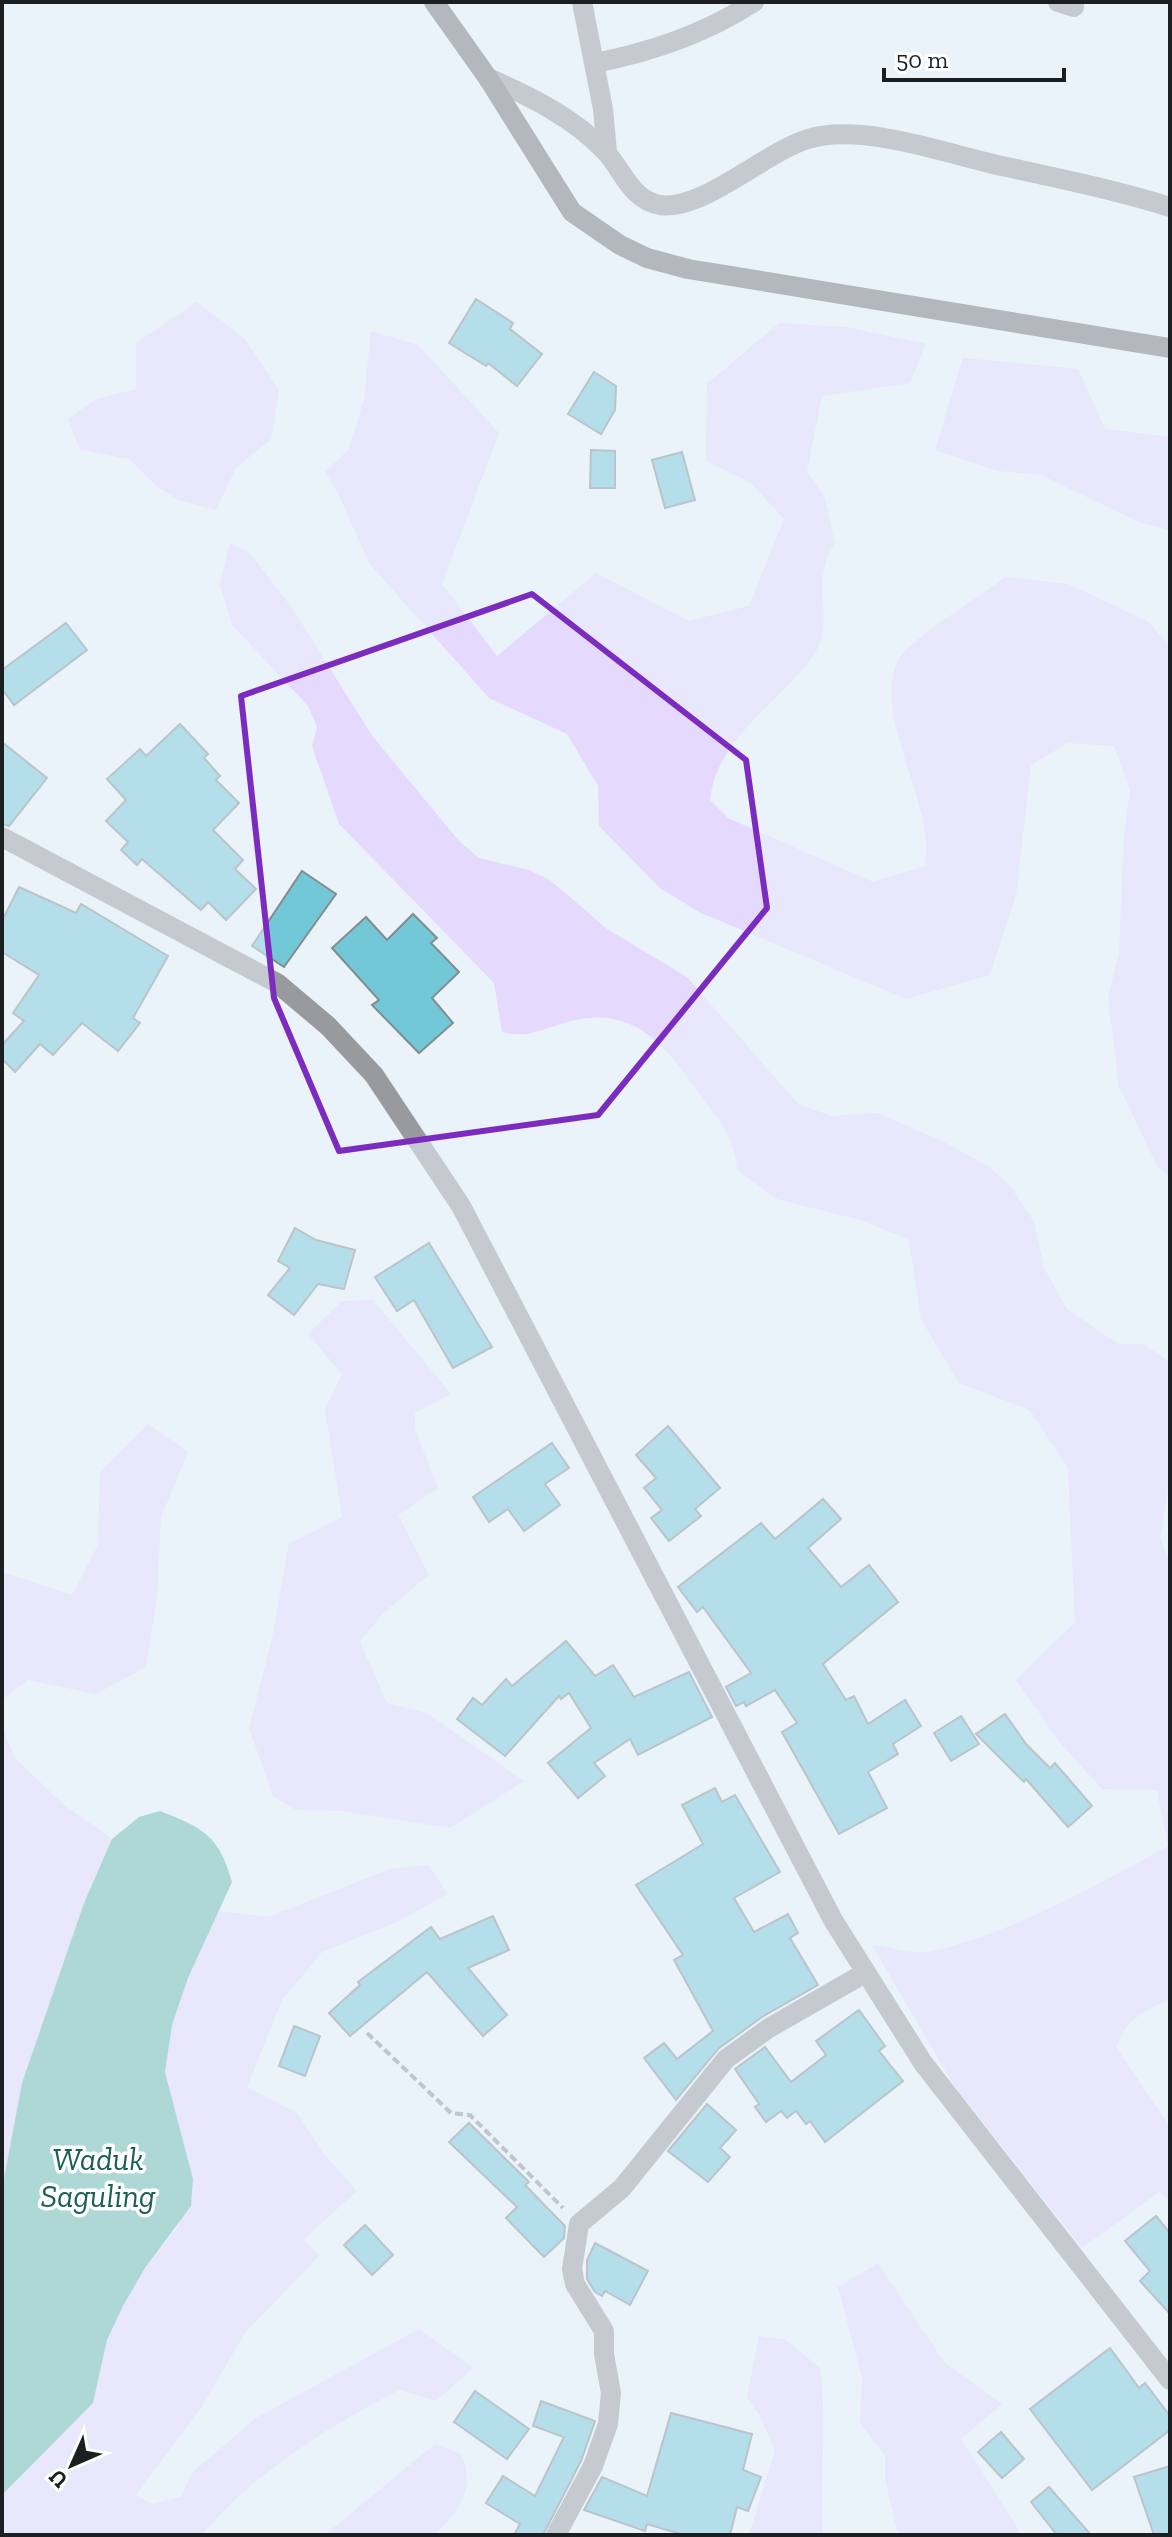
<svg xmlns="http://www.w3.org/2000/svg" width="1172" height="2537" viewBox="0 0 1172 2537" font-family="'Zilla Slab',serif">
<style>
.green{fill:#e6d9fe}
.water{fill:#65b9ab}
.building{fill:#73c8d8;stroke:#828d8f;stroke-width:2}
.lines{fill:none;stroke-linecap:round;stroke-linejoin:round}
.path{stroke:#8d9398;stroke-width:4;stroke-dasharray:8 4;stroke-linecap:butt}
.street{stroke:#999a9e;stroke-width:20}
.secondary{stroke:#6f7177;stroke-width:20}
.marked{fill:none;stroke:#7b2cbf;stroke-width:6;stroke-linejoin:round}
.labels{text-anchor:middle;stroke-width:7;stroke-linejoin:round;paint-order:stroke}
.water-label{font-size:32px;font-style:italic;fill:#1b6056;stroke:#fff}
</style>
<rect width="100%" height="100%" fill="#eaf3fa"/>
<g class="green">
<polygon points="197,302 244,338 279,390 271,439 236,468 216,510 178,500 155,485 129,459 80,450 68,419 96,399 136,389 136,343"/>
<path d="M779,323l67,4 80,17 -16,39 -88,13 -15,75 18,27 10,46c-28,38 3,77 -22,112 -34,48 -96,81 -103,144l18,18 145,64 52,-16c12,-61 -56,-154 -26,-207 12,-21 83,-63 106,-82l63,7 81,38 21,25v530l-13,-11 -38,-80 -11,-89 11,-44 5,-118 6,-45 -16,-44 -46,-3 -37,22 -15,130 -26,80 -84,24 -207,-87 -39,-24 -61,-62 -1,-40 -31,-52 -78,-36 -120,-135 -32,-72 -12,-19 23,-22 16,-50 7,-69 47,14 81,88 -57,151 55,72 99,-83 93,48 60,-15 35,-87 -34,-37 -44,-21 1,-77z"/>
<polygon points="963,358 1078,369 1105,429 1170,437 1170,530 1141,523 1041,475 998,471 935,450"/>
<path d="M230,543l20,10 42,55 81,129 87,105 19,16 50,12 21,10 57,49 80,48 111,127 33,12 46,-3 69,30 43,24 19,16 26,39 10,46 23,41 51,35h25l27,18v116l-10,59 10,27v435c-27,12 -43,20 -54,48l54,80v74l-11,-9 -77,56 -129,-164 -81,-139c17,2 38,9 55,7 71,-12 177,-70 241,-106l-11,-56 -55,-1 -45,-50 -41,-59 59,-58 -7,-154 -38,-58 -71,-27 -38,-64 -12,-79 -45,-19 -87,-22 -40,-29c-1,-32 -21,-54 -40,-80 -36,-50 -68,-88 -136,-66 -23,7 -35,14 -59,8l-8,-49 -155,-159 -27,-78 5,-19 -9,-21 -76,-81 -12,-40z"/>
<polygon points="373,1300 451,1394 415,1413 415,1429 438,1488 398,1515 429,1575 382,1614 360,1642 387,1703 427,1713 524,1781 450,1828 343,1811 296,1810 273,1796 249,1728 272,1639 289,1544 342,1517 325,1409 342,1374 308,1334 342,1301"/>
<polygon points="148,1424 188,1452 161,1517 157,1597 146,1667 96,1694 28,1680 2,1700 2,1572 72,1595 98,1545 100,1472"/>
<polygon points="2,1727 15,1758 64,1805 112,1839 84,1903 22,2083 2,2189"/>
<path d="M429,1865l18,29 -50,28 -75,30 -40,48 -35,87 50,26 26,40 34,38 -53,48 15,17 -74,77 -44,75 -65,87 16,9 29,-7 11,-24 64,-55 163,-89 54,39 -37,33 -37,-11c-71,37 -146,83 -197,145h-200v-40l91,-92 14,-63 16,-34 22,-38 33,-41 15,-48 -28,-107 7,-47 16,-47 30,-67 50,6 122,-48z"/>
<polygon points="878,2263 945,2363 1002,2404 961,2439 1022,2535 898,2535 885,2478 885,2456 860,2423 862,2377 838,2287"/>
<path d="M759,2336l27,4 34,28c8,56 -1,111 3,167h-74l26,-84 -15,-35 -13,-19z"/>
<path d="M435,2444l26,10c15,34 -2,57 -26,81h-110z"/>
</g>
<path class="water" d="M160,1811c43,17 59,24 72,71l-44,96 -16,47 -7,47 28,107 -2,27 -46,62 -22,38 -16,34 -14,63 -91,92v-306l20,-106 62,-180 28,-64 27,-22z"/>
<g class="building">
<polygon points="476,299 513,323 510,329 542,354 517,386 488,363 486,366 449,343"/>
<polygon points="594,372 616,386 615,410 601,434 568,414"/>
<polygon points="591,450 615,451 615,488 590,488"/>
<polygon points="682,452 695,500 665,508 652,460"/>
<polygon points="66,623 87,650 14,705 2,689 2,670"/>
<polygon points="180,724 208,754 204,758 220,776 216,780 239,803 213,830 243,860 235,869 256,889 226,920 208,902 201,910 142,859 137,865 121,850 128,842 106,821 126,800 107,779 140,749 146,756"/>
<polygon points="2,742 47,778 9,826 2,824"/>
<polygon points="302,871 336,894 284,967 252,946"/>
<polygon points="19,887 76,913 81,904 168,956 133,1018 140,1023 118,1051 82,1023 53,1055 40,1044 15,1072 2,1059 2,1045 24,1021 13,1013 39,975 2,952 2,921"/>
<polygon points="413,914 437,938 431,943 459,972 432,998 453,1023 419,1053 372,1005 379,1000 332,948 366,917 387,940"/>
<polygon points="295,1228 316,1240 355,1250 344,1289 318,1284 294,1315 268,1295 290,1268 278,1261"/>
<polygon points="429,1243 492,1347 453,1368 414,1300 397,1311 375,1277"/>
<polygon points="668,1426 720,1488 695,1509 701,1516 669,1541 651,1518 662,1510 644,1488 656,1478 636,1455"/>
<polygon points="552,1443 569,1468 545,1484 560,1505 524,1531 508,1509 489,1522 473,1497"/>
<polygon points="823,1499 841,1519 808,1548 841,1587 869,1565 898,1602 823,1664 846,1700 854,1696 868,1724 905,1700 921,1726 893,1744 898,1754 868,1772 887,1808 839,1834 782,1732 797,1723 775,1690 746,1706 744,1702 736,1706 726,1687 751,1673 703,1607 697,1612 678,1587 761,1523 775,1539"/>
<polygon points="566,1641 595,1676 613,1665 634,1697 689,1672 712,1717 638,1755 630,1739 594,1763 605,1776 578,1798 548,1763 591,1728 569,1693 561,1699 559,1696 505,1756 457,1719 473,1698 482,1705 506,1679 512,1686"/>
<polygon points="1005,1714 1026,1744 1050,1768 1055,1763 1092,1806 1068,1827 1026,1779 1024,1782 976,1734"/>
<polygon points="961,1716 979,1744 951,1761 934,1733"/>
<polygon points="715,1788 722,1802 735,1795 780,1872 734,1898 754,1932 788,1914 798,1933 790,1938 818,1985 762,2017 718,2049 676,2100 644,2058 664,2043 677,2059 713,2031 674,1960 683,1955 636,1885 703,1844 682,1805"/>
<polygon points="493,1916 509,1950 468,1968 507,2015 483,2036 427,1972 350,2036 329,2013 360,1985 358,1982 431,1927 440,1939"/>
<polygon points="859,2010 885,2046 879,2051 903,2081 825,2142 810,2121 806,2124 796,2111 787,2118 781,2111 766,2122 755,2107 759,2104 735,2069 765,2047 791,2082 826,2055 816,2041"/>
<polygon points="294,2026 320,2036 305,2076 279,2066"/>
<polygon points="707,2104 736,2130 720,2148 730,2157 708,2182 668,2151"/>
<polygon points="469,2123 529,2182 525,2185 565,2226 564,2238 544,2257 506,2218 517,2207 449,2142"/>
<polygon points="1156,2216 1170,2233 1170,2314 1140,2281 1150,2271 1125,2241"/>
<polygon points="365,2225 393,2255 372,2275 344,2245"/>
<polygon points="595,2243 648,2271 630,2305 605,2291 602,2296 595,2292 587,2279 587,2260"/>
<polygon points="1110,2348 1139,2388 1145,2383 1170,2416 1170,2430 1092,2490 1030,2409"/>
<polygon points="475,2391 529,2429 507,2459 454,2422"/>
<polygon points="541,2401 595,2421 581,2461 543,2535 514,2535 520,2524 486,2503 503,2476 535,2496 564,2437 533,2426"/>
<polygon points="671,2413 752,2434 743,2470 761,2477 748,2511 737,2507 730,2535 684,2535 647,2524 645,2531 584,2510 602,2477 647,2496"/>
<polygon points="1001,2432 1024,2459 1002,2478 978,2452"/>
<polygon points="1170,2466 1170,2535 1154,2535 1134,2477"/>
<polygon points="1049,2487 1091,2535 1057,2535 1031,2502"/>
</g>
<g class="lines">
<polyline class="path" points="367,2033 451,2113 470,2115 563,2208"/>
<g class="street">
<polyline points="582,2 603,109 607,152"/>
<polyline points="1058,2 1074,7"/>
<path d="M595,63c57,-11 110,-29 159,-61"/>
<path d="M488,78c41,18 85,39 117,73 17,18 26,49 55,54 43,6 105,-53 148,-66 53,-16 133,13 185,25 59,13 120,25 177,43"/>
<polyline points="2,837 277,983 328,1026 374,1075 461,1206 833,1920 923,2063 1170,2380"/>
<polyline points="556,2535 593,2466 608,2424 611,2393 604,2354 604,2331 575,2284 572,2269 579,2224 622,2188 726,2059 769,2028 865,1973"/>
</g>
<polyline class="secondary" points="434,2 488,78 572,212 620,245 647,258 688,269 1170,348"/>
</g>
<path d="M0 0H1172V2537H0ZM532,594l214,166 21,148 -169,207 -259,36 -65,-153 -33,-302z" fill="#eaf3fa" fill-opacity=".55" fill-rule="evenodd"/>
<path class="marked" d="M532,594l214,166 21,148 -169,207 -259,36 -65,-153 -33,-302z"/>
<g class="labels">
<g class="water-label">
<text x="98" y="2170">Waduk<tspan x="98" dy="37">Saguling</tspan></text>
</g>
</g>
<rect width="1172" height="2537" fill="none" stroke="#1c1f22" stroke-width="8"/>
<g transform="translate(72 2465) rotate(225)" stroke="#ffffff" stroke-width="6" paint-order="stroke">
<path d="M0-6L14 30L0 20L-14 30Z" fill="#1c1f22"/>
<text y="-12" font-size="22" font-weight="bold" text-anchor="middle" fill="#1c1f22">U</text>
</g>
<path d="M884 68v12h180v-12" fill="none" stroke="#1c1f22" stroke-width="4"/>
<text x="896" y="68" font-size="24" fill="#1c1f22" stroke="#ffffff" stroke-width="6" paint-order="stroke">50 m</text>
</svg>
